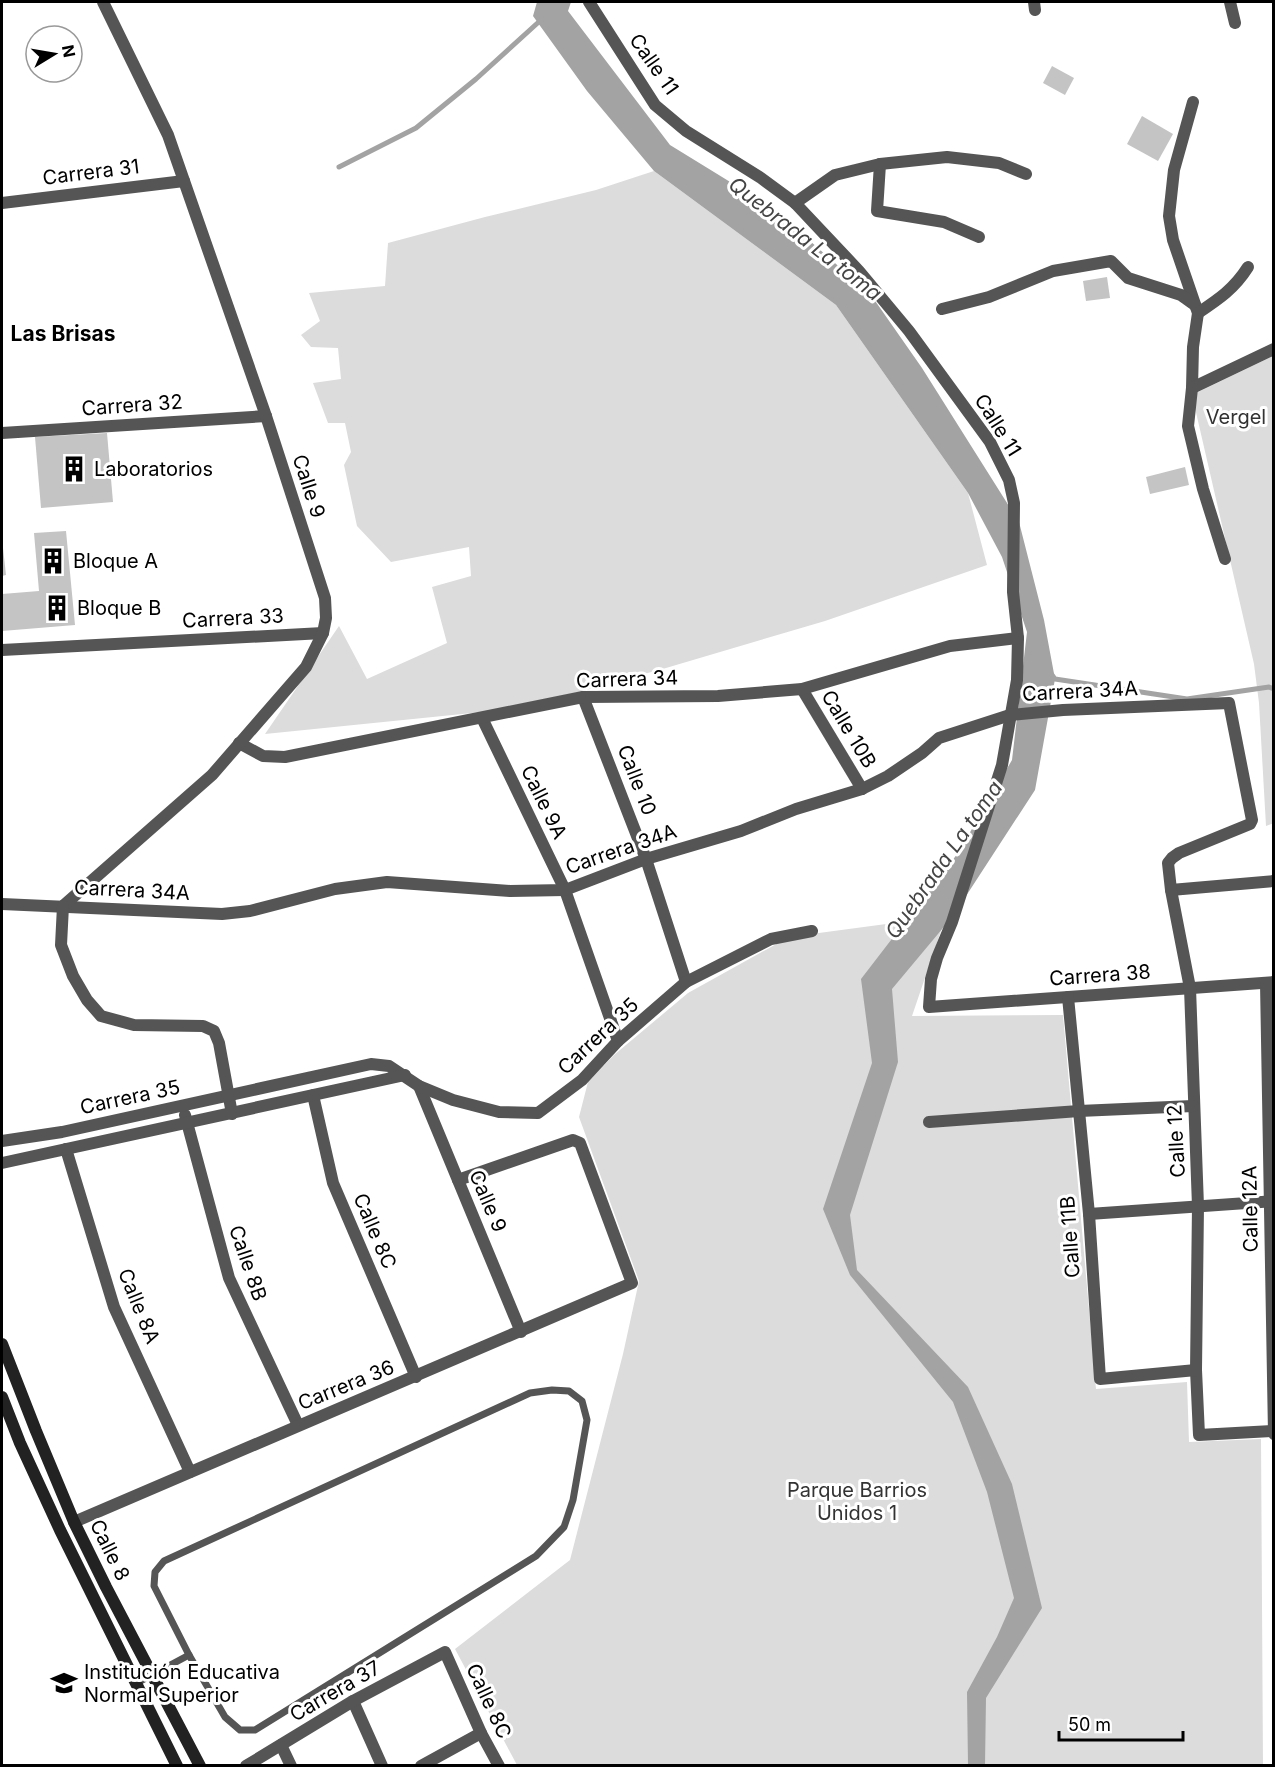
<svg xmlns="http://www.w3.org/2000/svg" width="1275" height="1767" viewBox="0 0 1275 1767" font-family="Inter,sans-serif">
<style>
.green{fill:#dcdcdc}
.water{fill:#a3a3a3}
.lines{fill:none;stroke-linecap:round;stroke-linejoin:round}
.stream{stroke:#a3a3a3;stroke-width:5}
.building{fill:#c4c4c4}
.service{stroke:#555;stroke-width:7}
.minor{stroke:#555;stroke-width:12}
.secondary{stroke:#222;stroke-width:12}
.labels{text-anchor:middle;stroke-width:6;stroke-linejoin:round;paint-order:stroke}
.street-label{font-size:20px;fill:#000;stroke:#fff}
.park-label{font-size:20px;fill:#333;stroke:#fff}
.poi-label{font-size:20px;fill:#000;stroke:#fff;text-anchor:start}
.water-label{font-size:21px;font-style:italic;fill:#444;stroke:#fff}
.neighbourhood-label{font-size:21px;font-weight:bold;fill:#000;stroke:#fff}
</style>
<rect width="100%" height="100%" fill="#fff"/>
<g class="green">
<polygon points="654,171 836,305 968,493 987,565 825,621 666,668 579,692 482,712 265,734 339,626 367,679 447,643 432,587 471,576 469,547 391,562 357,526 344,465 351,452 345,423 328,423 313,383 341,379 338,348 311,347 301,335 320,321 309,293 385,286 388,243 485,217 596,190"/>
<polygon points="1273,356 1274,823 1266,826 1259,703 1254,664 1192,395"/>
<polygon points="946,916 912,1016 1063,1015 1096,1389 1187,1382 1189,1442 1261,1439 1263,1765 517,1765 455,1649 570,1560 623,1354 639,1281 579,1117 588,1082 614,1055 688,993 789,937"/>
</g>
<polygon class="water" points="537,2 571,2 568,11 670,145 774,209 871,295 922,368 1019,522 1044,620 1055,679 1035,790 953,916 892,989 898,1062 850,1215 857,1270 968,1387 1012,1484 1042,1608 986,1698 985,1765 968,1765 967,1692 997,1637 1014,1598 987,1492 953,1402 850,1275 823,1209 872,1063 861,979 958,853 1012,760 1027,632 1002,557 968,493 836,305 654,171 587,91 533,16"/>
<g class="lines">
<g class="stream">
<polyline points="339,167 416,128 476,79 542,19"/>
<polyline points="1052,675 1055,679 1187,699 1269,687 1274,689"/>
</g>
</g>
<g class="building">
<polygon points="1052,66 1074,78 1065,95 1043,83"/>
<polygon points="1142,116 1173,134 1158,161 1127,144"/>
<polygon points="1107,277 1110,298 1086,301 1083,281"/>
<polygon points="107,433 113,502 41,508 35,437"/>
<polygon points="1185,467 1189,485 1150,494 1146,477"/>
<polygon points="66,531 75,625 2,631 2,594 39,591 34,533"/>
<polygon points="2,548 3,548 6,575 2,576"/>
</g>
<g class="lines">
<g class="service">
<polygon points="552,1390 569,1391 582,1401 587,1420 573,1500 564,1527 536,1556 255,1730 240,1730 225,1717 189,1655 154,1586 155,1572 164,1561 530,1393"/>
<polyline points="135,1684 189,1655"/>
</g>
<g class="minor">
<polyline points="589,2 655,105 686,131 761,178 795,203 859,271 909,331 990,442 1009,480 1014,503 1013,592 1018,638 1017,680 1002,765 952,922 937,958 931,979 929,1007 1274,982"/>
<polyline points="1034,2 1035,10"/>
<polyline points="1230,2 1235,23"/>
<polyline points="1193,102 1174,170 1169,216 1173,240 1198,313 1193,347 1192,388 1188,426 1203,489 1225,559"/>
<polyline points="880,164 877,211 944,222 979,237"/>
<polyline points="2,203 184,181"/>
<polyline points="795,203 835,175 880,164 947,157 999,163 1026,174"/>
<polyline points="942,309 989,297 1053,271 1111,261 1128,278 1181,295 1195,305"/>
<path d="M1198,313c21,-14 36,-24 50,-46"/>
<polyline points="1192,388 1274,349"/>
<polyline points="2,433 266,416"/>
<polyline points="2,650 323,633"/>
<polyline points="802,689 862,789"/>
<polyline points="583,697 646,859 686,982"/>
<polyline points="482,718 565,890 618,1041"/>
<polyline points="239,743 263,756 285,757 583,697 718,696 802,689 950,646 1018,638"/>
<polyline points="1171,890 1274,881"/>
<polyline points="2,904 222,914 250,911 335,889 387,882 510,891 565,890 646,859 741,831 796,809 862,789 888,776 922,753 939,738 1010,715 1063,710 1229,703 1252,820 1250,824 1179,853 1172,858 1168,863 1171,890 1190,988 1198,1206 1196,1370 1199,1435 1274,1431"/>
<polyline points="63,906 212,775 306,667 323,633 326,618 325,598 266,416 168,135 103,2"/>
<polyline points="63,906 61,945 73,976 87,1000 101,1016 134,1025 203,1026 214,1031 219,1043 232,1114"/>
<polyline points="1266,983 1274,1434"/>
<polyline points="1068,997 1089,1214 1100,1379 1196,1370"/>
<polyline points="419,1086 521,1332"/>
<polyline points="313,1095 333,1183 416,1377"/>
<polyline points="185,1115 229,1278 298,1425"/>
<polyline points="929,1122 1079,1111 1193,1106"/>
<polyline points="2,1141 62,1132 371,1064 389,1066 419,1086 453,1100 499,1112 538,1113 582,1080 618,1041 686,982 771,939 812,931"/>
<polyline points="66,1149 114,1307 190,1472"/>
<polyline points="2,1163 405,1075"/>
<polyline points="1089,1214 1274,1201"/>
<polyline points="74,1522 632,1283 580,1143 573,1140 458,1180"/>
<polyline points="353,1701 382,1766"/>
<polyline points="281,1745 291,1766"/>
<polyline points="246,1766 353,1701 445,1652 481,1733 499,1766"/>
<polyline points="421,1766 481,1733"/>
</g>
<g class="secondary">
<polyline points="2,1344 36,1431 74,1522 106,1587 200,1766"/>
<polyline points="2,1397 20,1443 60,1530 177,1766"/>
</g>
</g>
<defs>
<g id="building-bare" transform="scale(2.07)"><path d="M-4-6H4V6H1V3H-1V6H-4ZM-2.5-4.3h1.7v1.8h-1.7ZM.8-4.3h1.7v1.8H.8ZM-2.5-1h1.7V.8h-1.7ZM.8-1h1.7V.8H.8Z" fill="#000" stroke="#fff" stroke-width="2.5" paint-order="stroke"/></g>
<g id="university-bare" transform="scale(2.07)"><path d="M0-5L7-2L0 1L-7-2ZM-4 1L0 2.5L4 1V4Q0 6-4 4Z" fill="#000" stroke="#fff" stroke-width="2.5" paint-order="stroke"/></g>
</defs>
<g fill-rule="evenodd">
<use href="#building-bare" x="74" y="469"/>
<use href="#building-bare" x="53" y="561"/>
<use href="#building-bare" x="57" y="608"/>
<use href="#university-bare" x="64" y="1683"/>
</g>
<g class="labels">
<g class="street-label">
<text transform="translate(654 64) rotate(55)" y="7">Calle 11</text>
<text transform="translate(91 172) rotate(-7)" y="7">Carrera 31</text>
<text transform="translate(132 405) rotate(-4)" y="7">Carrera 32</text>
<text transform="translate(998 425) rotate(58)" y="7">Calle 11</text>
<text transform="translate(309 486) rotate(72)" y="7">Calle 9</text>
<text transform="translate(233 618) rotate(-3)" y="7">Carrera 33</text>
<text transform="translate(627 679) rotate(-2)" y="7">Carrera 34</text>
<text transform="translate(1080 691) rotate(-3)" y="7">Carrera 34A</text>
<text transform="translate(849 729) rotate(59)" y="7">Calle 10B</text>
<text transform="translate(637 780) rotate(69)" y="7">Calle 10</text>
<text transform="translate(544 802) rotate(64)" y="7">Calle 9A</text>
<text transform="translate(621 849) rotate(-19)" y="7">Carrera 34A</text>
<text transform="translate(132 890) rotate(3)" y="7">Carrera 34A</text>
<text transform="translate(1100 975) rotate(-4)" y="7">Carrera 38</text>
<text transform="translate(598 1036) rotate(-43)" y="7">Carrera 35</text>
<text transform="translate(130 1097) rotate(-12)" y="7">Carrera 35</text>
<text transform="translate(1176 1141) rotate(-93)" y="7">Calle 12</text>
<text transform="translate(488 1201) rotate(67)" y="7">Calle 9</text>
<text transform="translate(1250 1209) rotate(-91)" y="7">Calle 12A</text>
<text transform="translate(375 1231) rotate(67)" y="7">Calle 8C</text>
<text transform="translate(1070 1237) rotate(-94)" y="7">Calle 11B</text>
<text transform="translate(248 1263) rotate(71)" y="7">Calle 8B</text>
<text transform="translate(139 1306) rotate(68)" y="7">Calle 8A</text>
<text transform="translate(346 1385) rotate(-22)" y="7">Carrera 36</text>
<text transform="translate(110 1550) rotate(64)" y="7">Calle 8</text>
<text transform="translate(335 1691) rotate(-30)" y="7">Carrera 37</text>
<text transform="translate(489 1701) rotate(65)" y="7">Calle 8C</text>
</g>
<g class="park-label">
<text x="1236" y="424">Vergel</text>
<text x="857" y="1497">Parque Barrios<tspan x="857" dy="23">Unidos 1</tspan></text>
</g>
<g class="poi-label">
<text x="94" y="476">Laboratorios</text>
<text x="73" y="568">Bloque A</text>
<text x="77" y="615">Bloque B</text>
<text x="84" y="1679">Institución Educativa<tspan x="84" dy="23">Normal Superior</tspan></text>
</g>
<g class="water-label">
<text transform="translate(805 239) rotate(38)" y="7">Quebrada La toma</text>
<text transform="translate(944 860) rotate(-55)" y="7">Quebrada La toma</text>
</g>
<g class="neighbourhood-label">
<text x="63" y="341">Las Brisas</text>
</g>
</g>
<rect width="1275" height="1767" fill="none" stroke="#000000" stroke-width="6"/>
<g transform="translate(54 54) rotate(79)"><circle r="28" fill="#ffffff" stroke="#999999" stroke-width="1.5"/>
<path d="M0-4.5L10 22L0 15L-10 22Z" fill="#000000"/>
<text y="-9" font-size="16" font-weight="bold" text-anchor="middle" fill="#000000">N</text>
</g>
<path d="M1059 1731v9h124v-9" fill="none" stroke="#000000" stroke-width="3"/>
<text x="1068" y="1731" font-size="18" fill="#000000" stroke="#ffffff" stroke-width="4.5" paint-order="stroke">50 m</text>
</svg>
